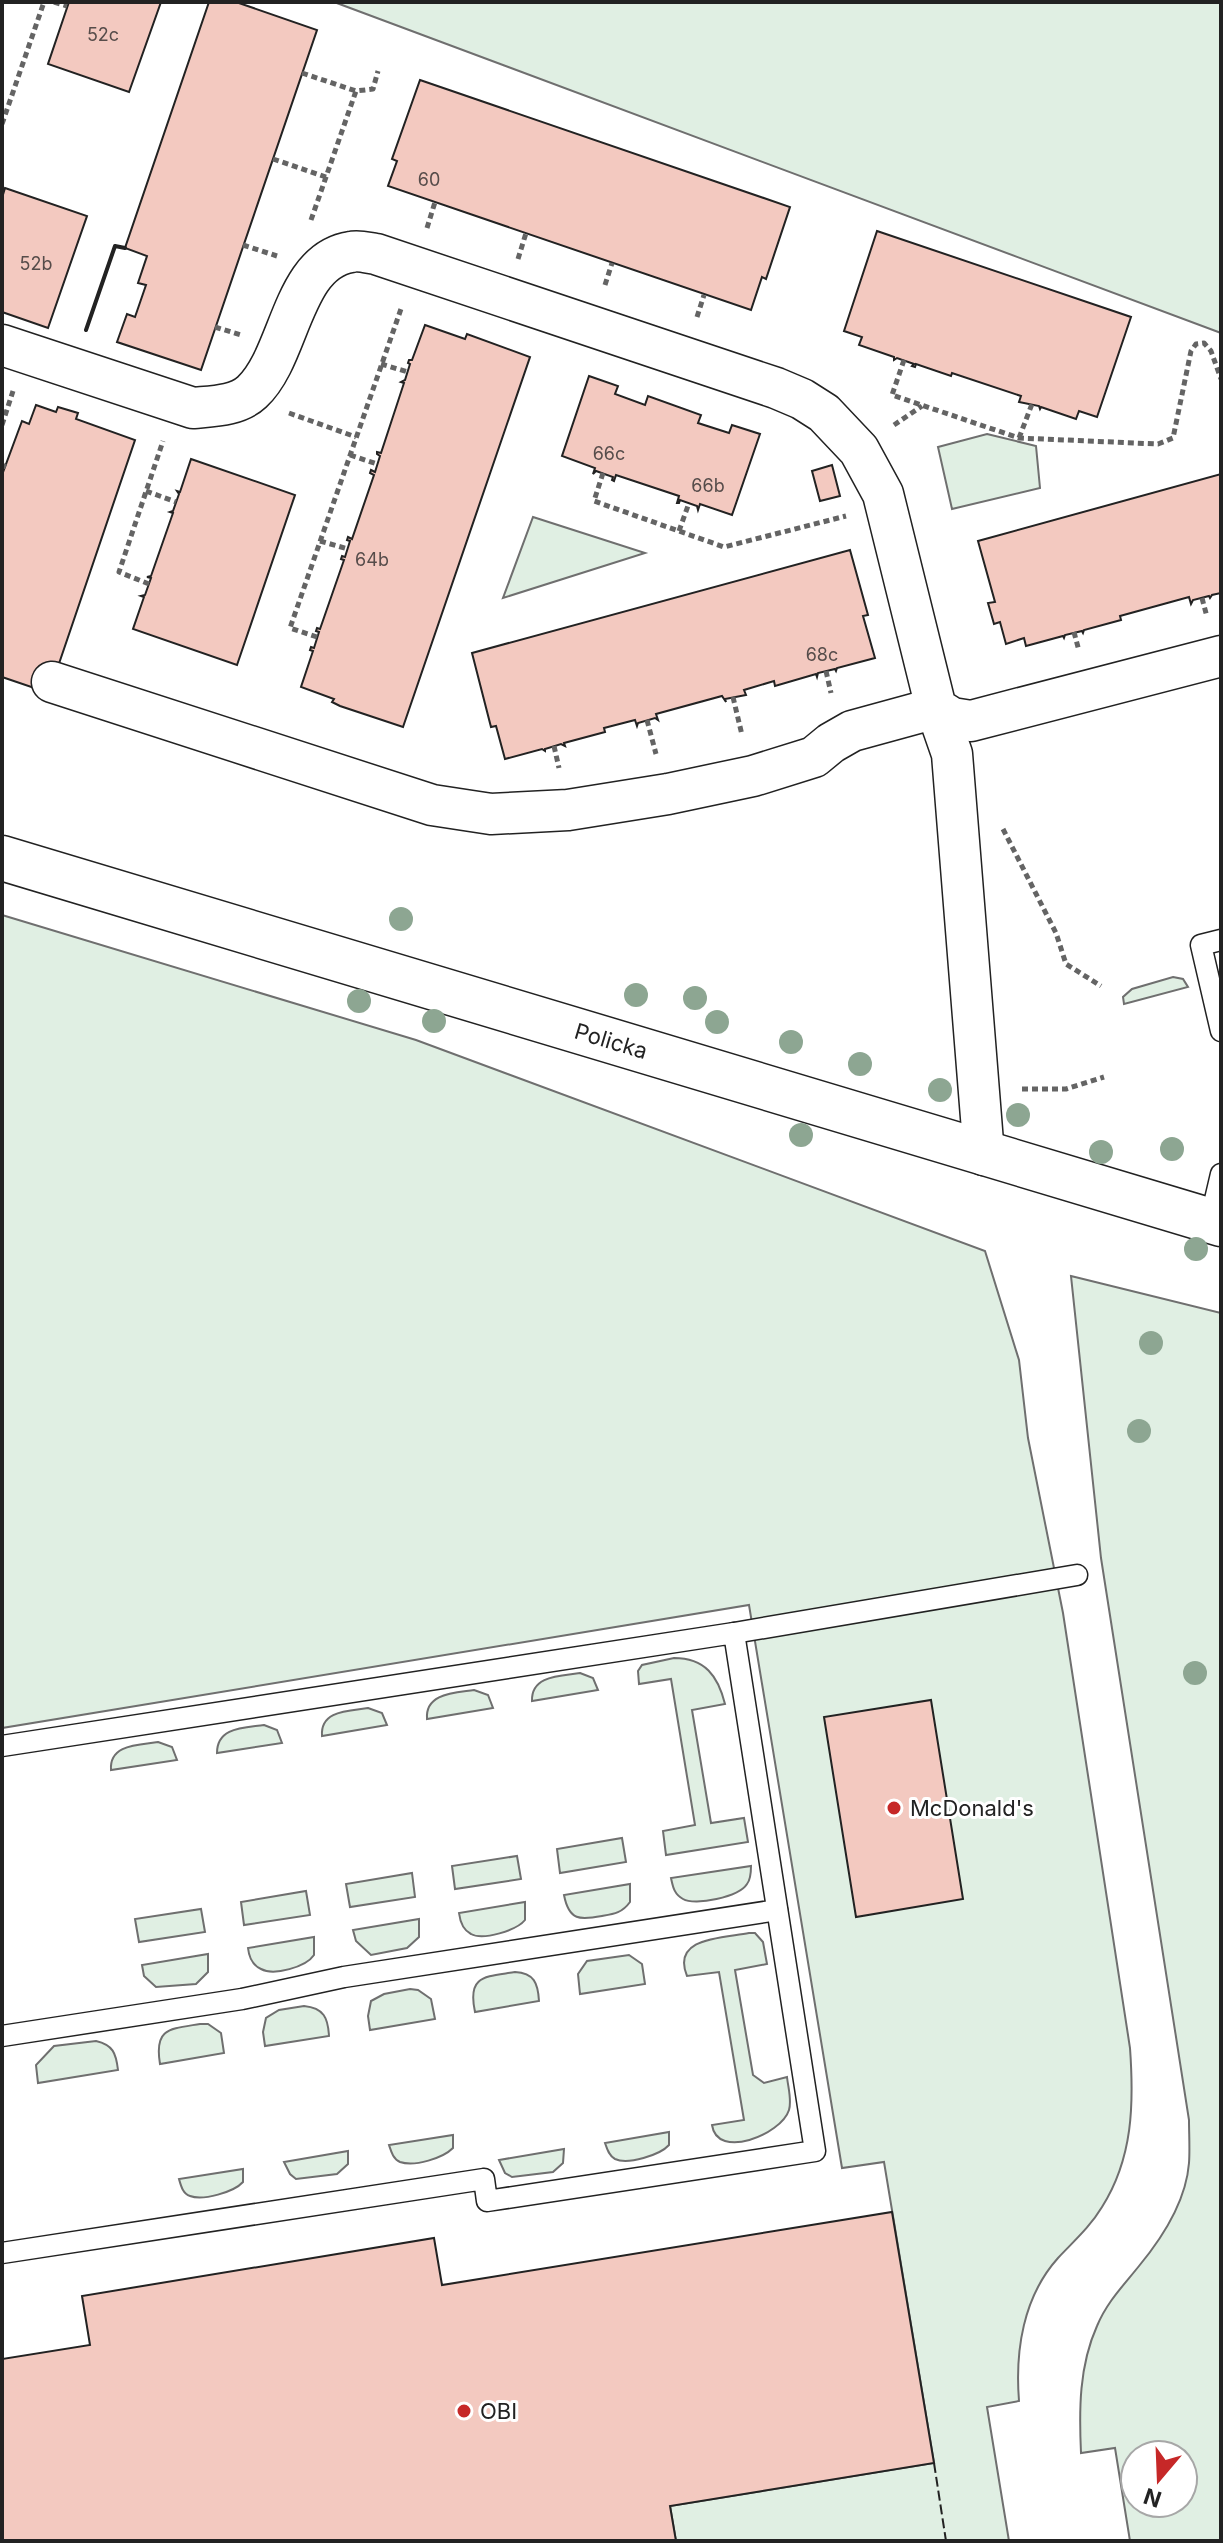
<svg xmlns="http://www.w3.org/2000/svg" width="1223" height="2543" viewBox="0 0 1223 2543" font-family="Inter,sans-serif">
<style>
.green{fill:#e0efe3;stroke:#6f6f6f;stroke-width:2;fill-rule:evenodd}
.building{fill:#f3c9c0;stroke:#222;stroke-width:2}
.lines{fill:none;stroke-linecap:round;stroke-linejoin:round}
.service-casing{stroke:#222;stroke-width:23}
.minor-casing{stroke:#222;stroke-width:43}
.tertiary-casing{stroke:#222;stroke-width:47}
.path{stroke:#646464;stroke-width:5;stroke-dasharray:6 4;stroke-linecap:butt}
.service{stroke:#fff;stroke-width:20}
.minor{stroke:#fff;stroke-width:40}
.tertiary{stroke:#fff;stroke-width:44}
.fence{stroke:#222;stroke-width:2;stroke-dasharray:10 4;stroke-linecap:butt}
.wall{stroke:#222;stroke-width:4}
.tree{fill:#8da692}
.poi-dot{fill:#c62828;stroke:#fff;stroke-width:3}
.labels{text-anchor:middle;stroke-width:6;stroke-linejoin:round;paint-order:stroke}
.number-label{font-size:18px;fill:#564c4a}
.street-label{font-size:22px;fill:#222;stroke:#fff}
.poi-label{font-size:22px;fill:#222;stroke:#fff;text-anchor:start}
</style>
<rect width="100%" height="100%" fill="#fff"/>
<g class="green">
<polygon points="334,2 1221,2 1221,333"/>
<polygon points="987,434 1036,446 1040,488 952,509 938,447"/>
<polygon points="533,517 645,553 503,598"/>
<path d="M2,915l414,125 569,211 34,109 9,78 35,175 67,435c4,56 3,110 -28,159 -12,20 -28,34 -44,51 -35,39 -43,93 -39,143l-32,6 22,134h-333l-6,-35 264,-43 -50,-301 -42,6 -93,-563 -747,123z"/>
<polygon points="1173,977 1183,979 1188,987 1124,1004 1123,997 1132,989"/>
<path d="M1071,1276l150,37v1228h-91l-15,-93 -34,5c-2,-43 -2,-87 16,-127 10,-24 26,-40 42,-60 24,-29 47,-64 50,-103 1,-14 0,-29 0,-43l-88,-562zM1135,2455h48v48h-48z"/>
<path d="M674,1658c31,0 44,18 51,46l-33,6 19,113 33,-5 4,24 -82,13 -3,-24 32,-6 -24,-146 -32,5 -1,-13 4,-6z"/>
<path d="M580,1673l13,5 5,12 -66,11c-1,-26 29,-25 48,-28z"/>
<path d="M474,1690l14,5 5,13 -66,11c-2,-26 28,-26 47,-29z"/>
<path d="M368,1708l14,5 5,12 -65,11c-2,-26 27,-25 46,-28z"/>
<path d="M264,1725l13,5 5,13 -65,10c0,-26 27,-25 47,-28z"/>
<path d="M158,1742l14,5 5,13 -66,10c-2,-26 28,-25 47,-28z"/>
<polygon points="622,1838 626,1862 560,1873 557,1849"/>
<polygon points="517,1856 521,1879 455,1889 452,1866"/>
<path d="M751,1866c0,6 0,13 -4,18 -8,13 -52,22 -64,15 -9,-5 -10,-12 -12,-21z"/>
<polygon points="412,1873 415,1897 350,1907 346,1884"/>
<path d="M630,1884v18c-8,11 -16,12 -28,14 -22,4 -33,5 -38,-21z"/>
<polygon points="306,1891 310,1915 244,1925 241,1902"/>
<path d="M525,1902v18c-8,10 -42,21 -54,14 -8,-4 -11,-13 -12,-21z"/>
<polygon points="201,1909 205,1932 139,1942 135,1919"/>
<polygon points="419,1919 419,1937 407,1948 371,1955 356,1941 353,1930"/>
<path d="M749,1933h6l8,9 4,22 -32,6 18,105 11,8 23,-6c1,10 5,23 2,33 -8,25 -72,50 -77,15l32,-5 -25,-148 -32,4c-16,-39 36,-38 62,-43z"/>
<path d="M314,1937v18c-8,12 -40,21 -53,14 -9,-4 -12,-12 -13,-21z"/>
<polygon points="208,1954 208,1972 196,1984 156,1987 144,1976 142,1965"/>
<polygon points="629,1955 642,1964 645,1984 580,1994 578,1974 587,1961"/>
<path d="M515,1972c19,1 23,11 24,29l-64,11c-8,-37 10,-35 40,-40z"/>
<polygon points="410,1989 418,1990 431,1999 435,2019 370,2030 368,2016 371,2001 384,1994"/>
<path d="M304,2006c20,2 24,12 25,30l-64,10 -2,-14 3,-14 13,-8z"/>
<path d="M200,2024h8l13,9 3,20 -64,11c-6,-36 9,-35 40,-40z"/>
<path d="M96,2041c17,4 20,12 22,29l-80,13 -2,-18 18,-19z"/>
<path d="M669,2132v13c-9,10 -41,20 -54,14 -6,-3 -8,-10 -10,-16z"/>
<path d="M453,2135v13c-10,10 -38,19 -53,14 -7,-3 -9,-11 -11,-17z"/>
<polygon points="564,2149 563,2163 553,2172 512,2177 505,2173 499,2160"/>
<polygon points="348,2151 348,2164 337,2174 296,2179 290,2174 284,2162"/>
<path d="M243,2169v13c-9,10 -40,19 -53,14 -7,-2 -9,-10 -11,-17z"/>
</g>
<g class="building">
<polygon points="69,2 161,2 129,92 48,64"/>
<polygon points="209,2 236,2 317,30 201,370 117,342 127,314 135,317 146,285 138,283 147,256 125,248"/>
<polygon points="420,80 790,207 766,279 762,277 751,310 388,186 397,161 392,159"/>
<polygon points="5,188 87,216 48,328 2,312 2,198"/>
<polygon points="877,231 1131,317 1097,417 1079,411 1076,419 1041,407 1040,409 1039,406 1019,402 1021,396 952,373 951,376 916,364 915,367 912,366 914,364 897,358 894,360 894,357 859,345 862,337 844,331"/>
<polygon points="425,325 465,339 467,334 530,357 403,727 340,706 332,702 334,699 301,687 313,651 310,650 311,647 314,648 319,632 316,631 317,628 320,629 344,560 341,559 342,556 345,557 350,541 347,540 348,537 352,539 374,475 370,473 371,470 375,472 380,456 377,454 377,452 381,453 404,383 401,382 405,380 410,364 408,363 409,360 412,360"/>
<polygon points="589,376 618,386 615,394 645,405 648,396 701,415 698,423 729,433 732,425 760,434 732,515 700,504 698,510 697,506 680,500 679,503 677,503 679,496 616,475 614,481 612,480 613,477 596,471 593,474 595,468 562,456"/>
<polygon points="36,405 56,412 58,407 78,413 76,419 135,440 49,693 2,677 2,475 22,421 29,424"/>
<polygon points="191,459 295,495 237,665 133,629 144,597 141,596 145,595 151,578 147,577 151,576 173,513 170,512 173,511 179,494 177,491 180,492"/>
<polygon points="832,465 840,496 820,501 812,471"/>
<polygon points="1221,474 1221,593 1212,595 1210,598 1209,596 1193,600 1191,604 1189,597 1120,616 1121,620 1084,630 1083,633 1082,631 1065,635 1064,638 1063,636 1026,646 1024,638 1006,644 1000,622 994,624 988,603 995,602 978,541"/>
<polygon points="850,550 868,615 863,616 875,658 837,668 836,671 835,669 818,673 817,677 816,674 775,686 774,681 744,690 746,695 725,699 726,702 722,696 656,714 658,720 655,718 638,723 637,726 635,720 604,728 605,732 564,743 565,746 561,744 545,749 545,751 542,749 505,759 496,726 491,727 472,653"/>
<polygon points="931,1700 963,1899 856,1917 824,1717"/>
<polygon points="892,2212 934,2463 670,2506 676,2541 2,2541 2,2359 90,2345 82,2296 434,2238 442,2285"/>
</g>
<g class="lines">
<g class="service-casing">
<g id="service">
<polyline points="1221,940 1201,945 1221,1031"/>
<polyline points="1210,1221 1221,1174"/>
<polyline points="734,1633 1077,1575"/>
<polyline points="2,1746 734,1633 815,2151 487,2201 484,2179 2,2253"/>
<polyline points="2,2036 242,1999 344,1977 777,1910"/>
</g>
</g>
<g class="minor-casing">
<g id="minor">
<path d="M2,345l191,63c20,-2 44,-2 59,-16 39,-36 39,-131 99,-140 8,-2 17,1 25,2l400,134 26,11 22,14 35,37 24,44 53,214 16,10 19,3 250,-65"/>
<polyline points="52,682 432,805 491,814 568,810 668,794 753,776 814,757 831,743 852,731 936,708 952,754 984,1155"/>
</g>
</g>
<g class="tertiary-casing">
<g id="tertiary">
<path id="s1" d="M2,858l1219,366"/>
</g>
</g>
<g class="path">
<polyline points="54,2 67,6"/>
<polyline points="302,73 356,91"/>
<polyline points="2,124 44,2"/>
<polyline points="273,159 326,177"/>
<polyline points="311,220 356,91 373,89 378,71"/>
<polyline points="427,228 435,202"/>
<polyline points="243,245 277,256"/>
<polyline points="518,259 526,233"/>
<polyline points="605,285 612,263"/>
<polyline points="697,317 704,295"/>
<polyline points="215,327 241,335"/>
<polyline points="904,360 892,395 1019,438 1158,444 1173,438 1191,351 1196,344 1204,343 1211,351 1221,379"/>
<polyline points="381,364 408,372"/>
<polyline points="289,413 356,437"/>
<polyline points="2,425 13,391"/>
<polyline points="894,425 922,406"/>
<polyline points="1019,438 1032,404"/>
<polyline points="350,455 377,464"/>
<polyline points="2,465 6,467"/>
<polyline points="603,473 594,501 724,547 846,516"/>
<polyline points="146,491 176,502"/>
<polyline points="679,531 689,503"/>
<polyline points="320,541 348,549"/>
<polyline points="149,584 119,572 163,441"/>
<polyline points="1202,598 1207,617"/>
<polyline points="1074,632 1079,651"/>
<polyline points="317,637 290,628 402,306"/>
<polyline points="826,671 831,693"/>
<polyline points="733,697 742,735"/>
<polyline points="647,720 656,754"/>
<polyline points="554,746 559,768"/>
<polyline points="1003,829 1056,933 1066,964 1101,986"/>
<polyline points="1022,1089 1066,1089 1104,1077"/>
</g>
<use href="#service" class="service"/>
<use href="#minor" class="minor"/>
<use href="#tertiary" class="tertiary"/>
<polyline class="fence" points="934,2463 946,2541"/>
<polyline class="wall" points="86,330 115,246 125,248"/>
</g>
<g class="tree">
<circle cx="401" cy="919" r="12"/>
<circle cx="636" cy="995" r="12"/>
<circle cx="695" cy="998" r="12"/>
<circle cx="359" cy="1001" r="12"/>
<circle cx="434" cy="1021" r="12"/>
<circle cx="717" cy="1022" r="12"/>
<circle cx="791" cy="1042" r="12"/>
<circle cx="860" cy="1064" r="12"/>
<circle cx="940" cy="1090" r="12"/>
<circle cx="1018" cy="1115" r="12"/>
<circle cx="801" cy="1135" r="12"/>
<circle cx="1172" cy="1149" r="12"/>
<circle cx="1101" cy="1152" r="12"/>
<circle cx="1196" cy="1249" r="12"/>
<circle cx="1151" cy="1343" r="12"/>
<circle cx="1139" cy="1431" r="12"/>
<circle cx="1195" cy="1673" r="12"/>
</g>
<g class="poi-dot">
<circle cx="894" cy="1808" r="8"/>
<circle cx="464" cy="2411" r="8"/>
</g>
<g class="labels">
<g class="number-label">
<text x="103" y="41">52c</text>
<text x="429" y="186">60</text>
<text x="36" y="270">52b</text>
<text x="609" y="460">66c</text>
<text x="708" y="492">66b</text>
<text x="372" y="566">64b</text>
<text x="822" y="661">68c</text>
</g>
<g class="street-label">
<text dy="8" stroke="none"><textPath href="#s1" startOffset="636">Policka</textPath></text>
</g>
<g class="poi-label">
<text x="910" y="1816">McDonald's</text>
<text x="480" y="2419">OBI</text>
</g>
</g>
<rect width="1223" height="2543" fill="none" stroke="#222222" stroke-width="8"/>
<g transform="translate(1159 2479) rotate(199)"><circle r="38" fill="#ffffff" stroke="#a7a7a7" stroke-width="2"/>
<path d="M0-6L14 30L0 20L-14 30Z" fill="#c62828"/>
<text y="-12" font-size="22" font-weight="bold" text-anchor="middle" fill="#222222">N</text>
</g>
</svg>
